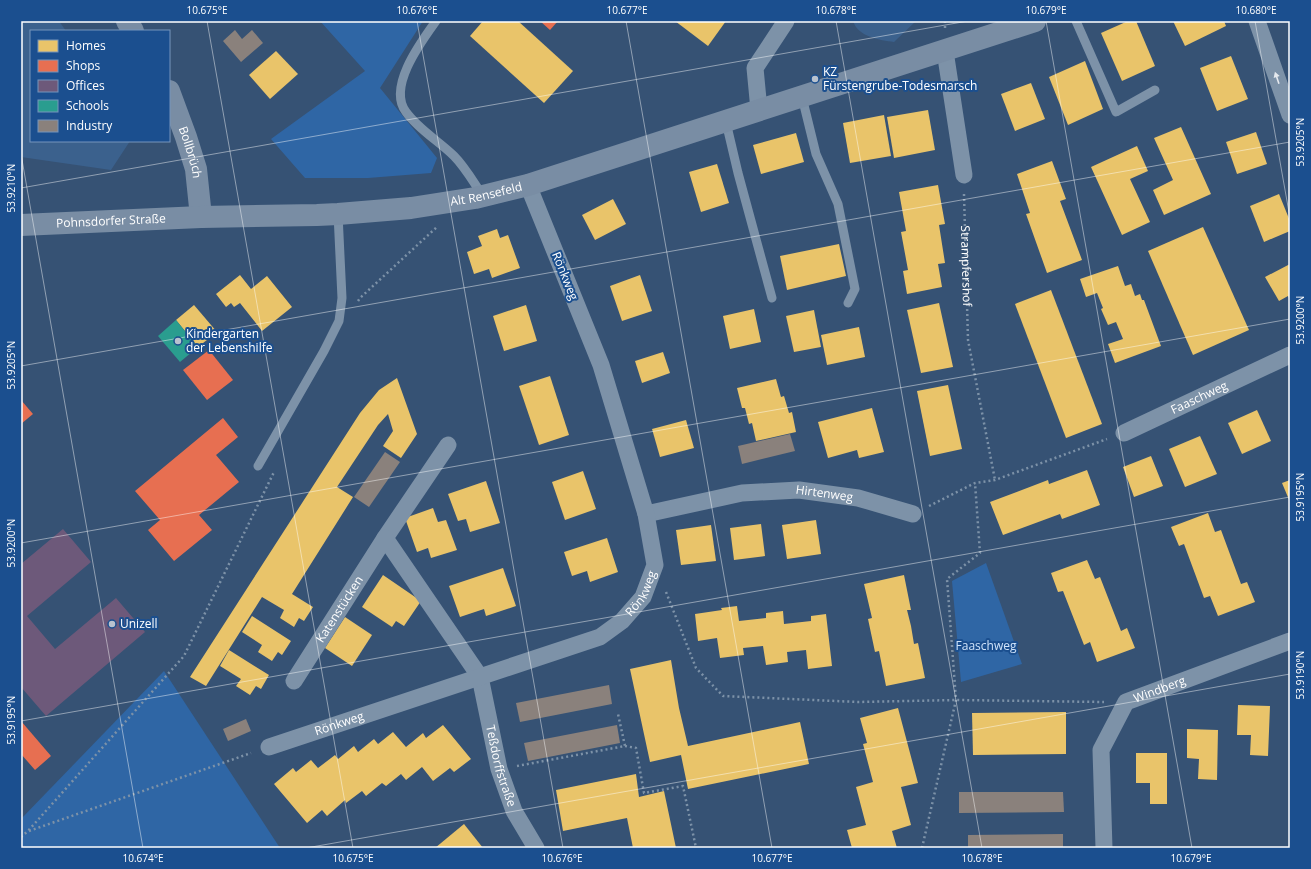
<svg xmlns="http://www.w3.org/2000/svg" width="1311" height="869" viewBox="0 0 1311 869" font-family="'Open Sans',sans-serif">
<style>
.green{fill:#2f66a5}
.water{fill:#3b618d}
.homes{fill:#e9c46a}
.shops{fill:#e76f51}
.offices{fill:#6d597a}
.schools{fill:#2a9d8f}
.industry{fill:#8a817c}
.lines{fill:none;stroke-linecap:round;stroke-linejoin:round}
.path{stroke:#7d92a8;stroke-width:2.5;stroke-dasharray:2 3;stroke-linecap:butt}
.lane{stroke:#7d92a8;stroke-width:9}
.street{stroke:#7d92a8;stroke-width:17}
.secondary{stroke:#798da4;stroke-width:22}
.oneway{fill:#e5e9ee}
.ticks{fill:none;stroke:#fff;stroke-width:1;stroke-opacity:0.45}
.poi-dot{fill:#b9c2ce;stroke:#1b4f8f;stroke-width:1.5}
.labels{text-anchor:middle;stroke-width:4;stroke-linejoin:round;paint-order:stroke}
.poi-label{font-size:12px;fill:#fff;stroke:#1b4f8f;text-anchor:start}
.street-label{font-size:12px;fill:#fff;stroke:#1b4f8f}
.park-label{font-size:12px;fill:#cfe3fa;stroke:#1b4f8f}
.neatline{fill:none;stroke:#fff;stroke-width:1.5}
.ticks-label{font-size:10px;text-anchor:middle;fill:#fff}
</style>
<rect width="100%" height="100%" fill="#365274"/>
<g class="green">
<polygon points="320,21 423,21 380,88 437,158 431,173 368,178 305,178 271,139 365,71"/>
<polygon points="986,563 1022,664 961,682 952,581"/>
<polygon points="164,671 280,848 21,848 21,819"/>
</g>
<g class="water">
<polygon points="21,21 59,21 66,31 31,31 31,141 130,141 111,170 21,157"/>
<path d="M853,21h63l-22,21c-14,-2 -36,-5 -41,-21z"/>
</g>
<g class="homes">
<polygon points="483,21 518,21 573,71 544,103 470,36"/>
<polygon points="675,21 726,21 708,46"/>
<polygon points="1128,21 1136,21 1155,66 1122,81 1101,33"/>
<polygon points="1173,21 1224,21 1226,26 1185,46"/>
<polygon points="276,51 298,74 270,99 249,75"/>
<polygon points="1231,56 1248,99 1217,111 1200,68"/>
<polygon points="1085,61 1103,109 1068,125 1049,77"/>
<polygon points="1031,83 1045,119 1015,131 1001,94"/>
<polygon points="928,110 935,150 894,158 887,117"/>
<polygon points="884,115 891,156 850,163 843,123"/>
<polygon points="1181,127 1211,194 1164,215 1153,190 1173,180 1154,138"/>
<polygon points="1256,132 1267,164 1237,174 1226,142"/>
<polygon points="796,133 804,162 761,174 753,145"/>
<polygon points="1137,146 1148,171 1130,179 1150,222 1122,235 1091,167"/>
<polygon points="1052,161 1066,199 1060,201 1082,260 1047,273 1026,214 1030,213 1017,174"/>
<polygon points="717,164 729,203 701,212 689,172"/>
<polygon points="938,185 945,224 939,225 945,263 938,264 942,287 907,294 903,271 908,270 901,232 906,231 899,192"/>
<polygon points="1279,194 1290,221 1290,231 1264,242 1250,206"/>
<polygon points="613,199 626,224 595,240 582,215"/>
<polygon points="1203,227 1249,330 1193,355 1148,251"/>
<polygon points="497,229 500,238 508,235 520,268 492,278 489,269 474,274 467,252 482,246 478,236"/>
<polygon points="839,244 846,276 787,290 780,256"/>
<polygon points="1290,264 1290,300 1288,296 1279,301 1265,277"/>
<polygon points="1118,266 1125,286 1131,284 1135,296 1140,294 1142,300 1144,300 1161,346 1115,363 1108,344 1123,339 1116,322 1108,325 1101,309 1103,308 1097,293 1086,297 1080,279"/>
<polygon points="240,275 251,289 267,276 292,307 262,331 240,303 234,307 231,303 226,307 216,294"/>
<polygon points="640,275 652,311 622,321 610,286"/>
<polygon points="1051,290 1102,424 1066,438 1015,304"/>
<polygon points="939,303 953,367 921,373 907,310"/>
<polygon points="194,305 217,332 198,347 176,320"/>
<polygon points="526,305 537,341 504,351 493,316"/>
<polygon points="754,309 761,342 730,349 723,316"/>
<polygon points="814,310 821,347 794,352 786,316"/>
<polygon points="859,327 865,357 827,365 821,335"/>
<polygon points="663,352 670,373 642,383 635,361"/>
<polygon points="550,376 569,435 539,445 519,386"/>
<polygon points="397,378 417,434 401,458 383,446 393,431 388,414 378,425 337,487 353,497 292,594 313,607 304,621 299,618 294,627 280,618 284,610 262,597 206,686 190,677 360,413 379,390"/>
<polygon points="776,379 781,397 784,396 789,413 792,412 796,432 756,441 752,423 749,424 745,408 742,408 737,388"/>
<polygon points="948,385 962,449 930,456 917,391"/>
<polygon points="872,408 884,452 859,458 857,450 828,458 818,422"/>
<polygon points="1257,410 1271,441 1242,454 1228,423"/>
<polygon points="686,420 694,448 660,457 652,429"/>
<polygon points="1200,436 1217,474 1185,487 1169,449"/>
<polygon points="1151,456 1163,486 1134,497 1123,467"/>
<polygon points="1087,470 1100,505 1062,519 1060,514 1003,535 990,502 1048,480 1049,484"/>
<polygon points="583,471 596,509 565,520 552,482"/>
<polygon points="1290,480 1290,502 1282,483"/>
<polygon points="486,481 500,523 470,532 466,519 458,521 448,494"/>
<polygon points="433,508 438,522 446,520 457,550 431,558 428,548 417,552 405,518"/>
<polygon points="1208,513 1215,532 1221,530 1241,584 1247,582 1255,602 1218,616 1210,596 1204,598 1184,544 1179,546 1171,527"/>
<polygon points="816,520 821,554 787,559 782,525"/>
<polygon points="761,524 765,556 734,560 730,528"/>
<polygon points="711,525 716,561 681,565 676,530"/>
<polygon points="607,538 618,572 590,582 587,571 572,576 564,552"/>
<polygon points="1087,560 1095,579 1100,577 1121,631 1127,628 1135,648 1097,662 1090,642 1084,645 1063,591 1058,592 1051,573"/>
<polygon points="503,568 516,606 486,616 484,609 460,617 449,586"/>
<polygon points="383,575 421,601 404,626 396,621 392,627 362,607"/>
<polygon points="904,575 911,610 907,610 911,626 914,644 918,643 925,678 886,686 879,651 875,652 868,619 872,618 864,584"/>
<polygon points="737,606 739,621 766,618 766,613 783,611 784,624 811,621 811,616 826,614 832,666 808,669 806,650 787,652 788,662 766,665 763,646 743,648 744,655 720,658 717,638 698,641 695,614 722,610 721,608"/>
<polygon points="252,616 291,641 282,655 278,652 272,661 258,652 262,645 242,632"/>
<polygon points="345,617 372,635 352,666 325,648"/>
<polygon points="229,650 269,675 261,689 256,686 250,695 236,686 241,679 220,666"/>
<polygon points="671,660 679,708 688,746 800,722 809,764 688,789 681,755 650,762 630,669"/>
<polygon points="1238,705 1270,706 1268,756 1250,755 1251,735 1237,735"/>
<polygon points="898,708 918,783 901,787 911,825 892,831 897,848 852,848 847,830 866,825 856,787 873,782 863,744 867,743 860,718"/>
<polygon points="1066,712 1066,754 973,755 972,713"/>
<polygon points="443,725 471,759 454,772 450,768 433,781 422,767 406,780 401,774 386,786 382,783 366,796 362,791 346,803 345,800 327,816 322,810 307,823 274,784 293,768 296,772 311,760 318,768 335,755 338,759 354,746 358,752 374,739 378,744 393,732 406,747 423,733 426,738"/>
<polygon points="1187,729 1218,730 1217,780 1198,779 1199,759 1187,758"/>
<polygon points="1136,753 1167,753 1167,804 1150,804 1150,783 1136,783"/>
<polygon points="636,774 639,797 664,791 676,848 633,848 627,818 563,831 556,790"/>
<polygon points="464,824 483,848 435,848"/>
</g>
<g class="shops">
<polygon points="540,21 558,21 550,30"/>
<polygon points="209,350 233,380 207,400 183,370"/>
<polygon points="21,400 33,414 21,424"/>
<polygon points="223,418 238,437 216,455 239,482 199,515 212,530 174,561 148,530 160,520 135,491"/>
<polygon points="21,721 51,756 35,770 21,754"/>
</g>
<polygon class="offices" points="63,529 91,562 27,616 55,649 116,598 145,632 46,716 21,687 21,564"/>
<polygon class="schools" points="176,320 198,347 180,362 158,336"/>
<g class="industry">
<polygon points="235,30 242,39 252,30 263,43 241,62 223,41"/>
<polygon points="790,434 795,451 742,464 738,446"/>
<polygon points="385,452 400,462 369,507 354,497"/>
<polygon points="609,685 612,704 520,722 516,703"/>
<polygon points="246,719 251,731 228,741 223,729"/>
<polygon points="617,725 620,743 528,761 524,743"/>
<polygon points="959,792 1063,792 1064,812 959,813"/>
<polygon points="1063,834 1063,848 968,848 968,835"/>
</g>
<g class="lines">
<g class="path">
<polyline points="945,28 945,21"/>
<path id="s1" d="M964,194l4,146 27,140"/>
<polyline points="358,301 360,298 438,226"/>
<polyline points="929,506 975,483 995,480 1107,439"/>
<polyline points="666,592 696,668 723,696 858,702 956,700 1104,702"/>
<polyline points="625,746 636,748 644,793 683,786 696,848"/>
<polyline points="517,766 625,746 618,714"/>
<polyline points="29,831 251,753"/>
<polyline points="21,837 28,831 184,656 274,472"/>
<polyline points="922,848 956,700 947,579 980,553 975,483"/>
</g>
<g class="lane">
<path d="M436,21c-15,21 -49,66 -30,91 13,18 33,29 48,44 11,11 20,27 29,40"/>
<polyline points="1076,21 1116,112 1155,90"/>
<polyline points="802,97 816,154 838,204 855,289 848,303"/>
<polyline points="726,122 738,173 772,298"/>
<polyline points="258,466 324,351 339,321 342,298 338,214"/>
</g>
<g class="street">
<polyline points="1257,21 1290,115"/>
<polyline points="945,51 964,175"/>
<polyline points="759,110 755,68 786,21"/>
<path id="s2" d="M1124,433l166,-78"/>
<path id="s3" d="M448,445l-63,93 95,139 19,92 15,42 22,37"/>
<path id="s4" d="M646,514l96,-21 57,-3 59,8 55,16"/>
<path id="s5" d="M294,681l91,-143"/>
<path id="s6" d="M269,747l331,-110 22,-16 21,-24 12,-32 -9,-51 -45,-149 -73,-180"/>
<path id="s7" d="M1104,848l-3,-98 25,-48 164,-61"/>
</g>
<g class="secondary">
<polyline points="127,21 133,31"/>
<path id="s8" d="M169,91l17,46 10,32 5,48"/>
<path id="s9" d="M21,225l180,-8 116,-2 21,-1 73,-6 64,-10 53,-13 507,-164"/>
</g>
</g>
<defs><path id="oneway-solid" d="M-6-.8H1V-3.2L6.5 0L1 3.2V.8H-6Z"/></defs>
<use class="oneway" href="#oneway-solid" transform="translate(1277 78) rotate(-109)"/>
<path class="ticks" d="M207,21l146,827M417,21l146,827M626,21l146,827M836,21l146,827M1046,21l146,827M1255,21l35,197M21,154l122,694M21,188l947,-167M21,366l1269,-224M21,543l1269,-224M21,721l1269,-224M306,848l984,-174"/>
<g class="poi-dot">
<circle cx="815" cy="79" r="4"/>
<circle cx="178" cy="341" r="4"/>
<circle cx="112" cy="624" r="4"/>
</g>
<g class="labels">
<g class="poi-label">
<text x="823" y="76">KZ<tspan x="823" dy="14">Fürstengrube-Todesmarsch</tspan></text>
<text x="186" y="338">Kindergarten<tspan x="186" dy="14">der Lebenshilfe</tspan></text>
<text x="120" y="628">Unizell</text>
</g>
<g class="street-label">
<text dy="4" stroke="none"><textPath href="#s8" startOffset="65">Bollbrüch</textPath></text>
<text dy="4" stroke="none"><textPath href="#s9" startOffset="467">Alt Rensefeld</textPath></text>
<text dy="4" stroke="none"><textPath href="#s9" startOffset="90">Pohnsdorfer Straße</textPath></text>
<text dy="4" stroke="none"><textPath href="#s1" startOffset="72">Strampfershof</textPath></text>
<text transform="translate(565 276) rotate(68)" y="4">Rönkweg</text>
<text dy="4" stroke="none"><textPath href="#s2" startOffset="83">Faaschweg</textPath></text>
<text dy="4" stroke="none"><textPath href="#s4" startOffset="181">Hirtenweg</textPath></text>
<text dy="4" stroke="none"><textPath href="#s6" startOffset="410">Rönkweg</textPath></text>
<text dy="4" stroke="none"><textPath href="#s5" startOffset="85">Katenstücken</textPath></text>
<text dy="4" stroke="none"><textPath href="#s7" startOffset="188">Windberg</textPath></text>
<text dy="4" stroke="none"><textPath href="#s6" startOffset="74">Rönkweg</textPath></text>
<text dy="4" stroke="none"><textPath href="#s3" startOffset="372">Teßdorffstraße</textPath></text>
</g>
<g class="park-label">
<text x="986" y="650">Faaschweg</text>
</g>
</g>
<rect width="1311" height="869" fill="none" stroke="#1b4f8f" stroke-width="44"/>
<rect x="30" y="30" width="140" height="112" fill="#1b4f8f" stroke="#7695bc"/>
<rect x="38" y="40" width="20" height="12" fill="#e9c46a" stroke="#7695bc"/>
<text x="66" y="50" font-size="12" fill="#ffffff">Homes</text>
<rect x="38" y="60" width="20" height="12" fill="#e76f51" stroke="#7695bc"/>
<text x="66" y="70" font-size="12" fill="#ffffff">Shops</text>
<rect x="38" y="80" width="20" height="12" fill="#6d597a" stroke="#7695bc"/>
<text x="66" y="90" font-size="12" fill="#ffffff">Offices</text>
<rect x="38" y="100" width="20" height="12" fill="#2a9d8f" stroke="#7695bc"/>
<text x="66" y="110" font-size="12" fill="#ffffff">Schools</text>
<rect x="38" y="120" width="20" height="12" fill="#8a817c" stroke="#7695bc"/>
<text x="66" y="130" font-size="12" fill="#ffffff">Industry</text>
<rect x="22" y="22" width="1267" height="825" class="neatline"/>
<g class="ticks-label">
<text x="207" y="14">10.675°E</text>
<text x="417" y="14">10.676°E</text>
<text x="627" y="14">10.677°E</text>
<text x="836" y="14">10.678°E</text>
<text x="1046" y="14">10.679°E</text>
<text x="1256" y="14">10.680°E</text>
<text transform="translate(1300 142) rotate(-90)" y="4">53.9205°N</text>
<text transform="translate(11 188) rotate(-90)" y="4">53.9210°N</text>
<text transform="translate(1300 320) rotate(-90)" y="4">53.9200°N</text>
<text transform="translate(11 365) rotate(-90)" y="4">53.9205°N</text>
<text transform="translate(1300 497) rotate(-90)" y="4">53.9195°N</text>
<text transform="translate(11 543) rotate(-90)" y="4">53.9200°N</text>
<text transform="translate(1300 675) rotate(-90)" y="4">53.9190°N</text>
<text transform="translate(11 720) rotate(-90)" y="4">53.9195°N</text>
<text x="143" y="862">10.674°E</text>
<text x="353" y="862">10.675°E</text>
<text x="562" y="862">10.676°E</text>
<text x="772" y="862">10.677°E</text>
<text x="982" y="862">10.678°E</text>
<text x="1191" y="862">10.679°E</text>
</g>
</svg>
